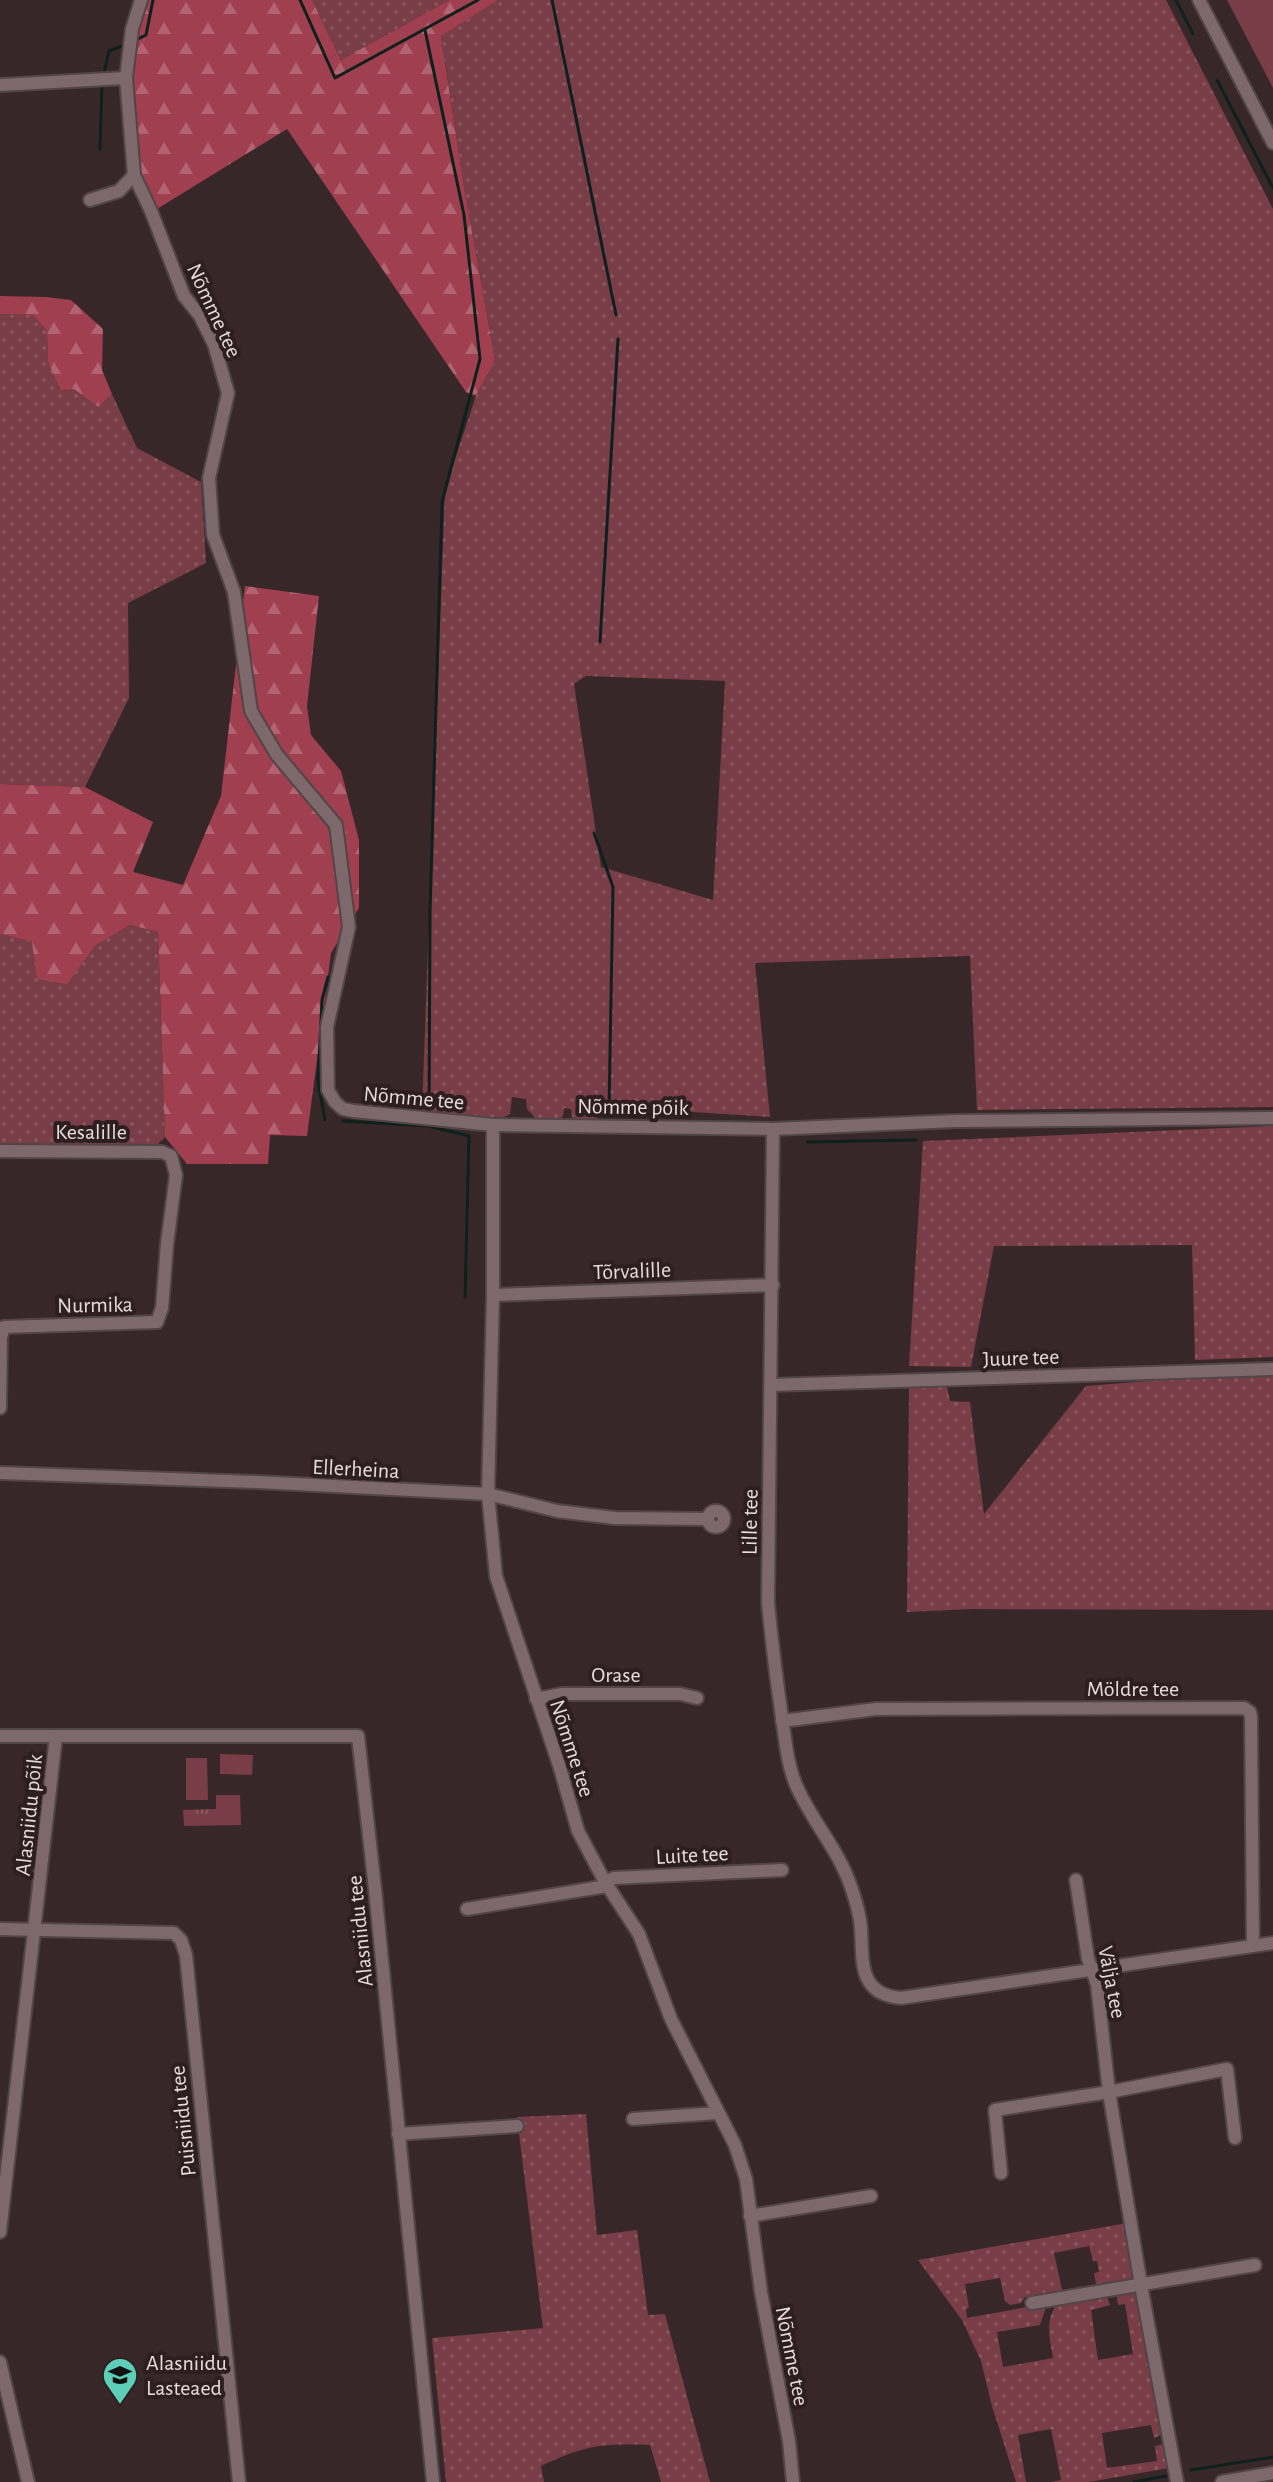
<svg xmlns="http://www.w3.org/2000/svg" width="1273" height="2482" viewBox="0 0 1273 2482" font-family="'Alegreya Sans',sans-serif">
<style>
.grass{fill:url(#grass-dots);fill-rule:evenodd}
.forest{fill:url(#forest-firs)}
.park{fill:url(#park-tufts)}
.garden{fill:#783d46}
.lines{fill:none;stroke-linecap:round;stroke-linejoin:round}
.stream{stroke:#0e201c;stroke-width:3}
.minor-casing{stroke:#524547;stroke-width:16}
.minor{stroke:#7d696b;stroke-width:12}
.labels{text-anchor:middle;stroke-width:8;stroke-linejoin:round;paint-order:stroke}
.street-label{font-size:22px;fill:#e7dbdc;stroke:#2d1e1f}
.poi-label{font-size:22px;fill:#e7dbdc;stroke:#2d1e1f;text-anchor:start}
</style>
<defs>
<pattern id="grass-dots" width="8" height="8" patternUnits="userSpaceOnUse" patternTransform="scale(2)"><rect width="8" height="8" fill="#783d46"/><path d="M2 2h.1M6 6h.1" fill="none" stroke="#8b5860" stroke-width="1.8" stroke-linecap="round"/></pattern>
<pattern id="forest-firs" width="22" height="20" patternUnits="userSpaceOnUse" patternTransform="scale(2)"><rect width="22" height="20" fill="#a03f50"/><path d="M5 1l3.5 6h-7zM16 11l3.5 6h-7z" fill="#b26371"/></pattern>
<pattern id="park-tufts" width="24" height="20" patternUnits="userSpaceOnUse" patternTransform="scale(2)"><rect width="24" height="20" fill="#783d46"/><path d="M3 7l-1-3M5 7V3M7 7l1-3M15 17l-1-3M17 17v-4M19 17l1-3" fill="none" stroke="#8b5860"/></pattern>
</defs>
<rect width="100%" height="100%" fill="#382729"/>
<g class="grass">
<polygon points="312,0 449,0 341,60"/>
<path d="M498,0h668l107,209v898l-296,3 -7,-154 -215,7 15,154 -172,-11 -1,13 -21,1 -4,-3 -1,-8 -7,-1 -1,8 -4,4 -23,-1 -9,-10 -1,-10 -14,-2 -2,17 -10,5 -78,-8 23,-622 31,-93 19,-36 -31,-173 -23,-152zM586,676l139,5 -12,219 -112,-33 -27,-183z"/>
<polygon points="0,314 33,315 47,331 48,362 74,389 98,407 112,394 137,448 201,482 206,563 128,603 129,698 85,787 0,784"/>
<polygon points="130,925 158,932 165,1137 158,1144 0,1146 0,934 32,942 67,983 95,946"/>
<polygon points="1273,1126 1273,1357 1195,1360 1192,1245 994,1246 971,1367 909,1366 923,1141"/>
<polygon points="1273,1375 1273,1610 972,1609 907,1612 909,1388 947,1386 950,1401 970,1402 984,1514 1086,1386 1196,1377"/>
<path d="M586,2114l11,121 40,-5 11,85 17,-1 45,168h-49l-11,-37c-48,-2 -65,0 -109,21l3,16h-98l-14,-144 111,-10 -26,-211z"/>
<path d="M1127,2223l10,54 -3,5 -34,6 -4,-4 -2,-11 5,-1 -2,-11h-4l-4,-15 -35,7 8,37 -2,4 -29,6 -1,-3h-5l-4,6 -11,2 -5,-4 -5,-23 -35,6 4,24 -3,1 1,9 66,-12 10,-1 3,2 -6,18 -43,7 6,35 50,-9c-3,-19 -9,-38 5,-55l49,-7 3,9 -19,5 7,50 35,-6 -8,-50 -7,1 -1,-9 2,-2 13,-2 7,4 24,138 -9,4 -3,-13 -49,8 5,35 50,-7 -2,-15 9,-2 5,24 -80,14h-39l11,-2 -10,-51 -33,6 8,47h-10l-24,-76 -11,-45 -19,-41 -44,-60z"/>
</g>
<g class="forest">
<polygon points="146,0 312,0 341,60 449,0 498,0 441,36 464,187 495,360 476,396 466,392 287,129 157,209 139,172 132,78 137,31"/>
<polygon points="0,296 46,297 71,300 103,329 102,370 112,394 98,407 74,389 61,390 48,362 47,331 33,315 0,314"/>
<polygon points="245,586 319,596 307,706 311,735 341,771 359,840 359,908 331,953 307,1136 270,1135 268,1164 187,1164 165,1137 158,932 130,925 95,946 67,984 37,979 32,942 0,934 0,784 85,787 153,822 133,872 183,885 221,796"/>
</g>
<polygon class="park" points="216,1795 240,1795 241,1825 184,1826 183,1810 216,1809"/>
<g class="garden">
<polygon points="1227,0 1273,0 1273,88"/>
<polygon points="220,1754 253,1755 252,1775 220,1774"/>
<polygon points="186,1758 207,1758 208,1800 186,1800"/>
</g>
<g class="lines">
<g class="stream">
<polyline points="300,0 335,78 478,0"/>
<polyline points="552,0 616,315"/>
<polyline points="1176,0 1193,34"/>
<polyline points="425,30 464,215 480,359 442,502 430,913 429,1110"/>
<polyline points="138,39 146,35 153,0"/>
<polyline points="104,73 109,51 122,46"/>
<polyline points="1217,80 1273,188"/>
<polyline points="100,149 102,84"/>
<polyline points="600,642 618,339"/>
<polyline points="594,833 613,887 609,1110"/>
<polyline points="325,1120 318,1082 322,1000 328,977"/>
<polyline points="343,1121 428,1126 469,1136 465,1297"/>
<polyline points="807,1142 916,1140"/>
<polyline points="1191,2470 1273,2457"/>
<polyline points="1134,2482 1166,2476"/>
</g>
<g class="minor-casing">
<g id="minor">
<polyline points="141,0 132,29 126,78 134,175 151,211 184,296 200,316 214,344 228,393 209,478 213,535 234,592 251,711 277,755 336,825 349,927 327,1027 328,1090 335,1102 343,1109 353,1111 493,1125 493,1295 488,1494 496,1576 560,1768 578,1831 605,1882 639,1934 671,2019 735,2145 746,2179 761,2292 789,2441 793,2482"/>
<polyline points="1199,0 1273,143"/>
<polyline points="0,85 126,78"/>
<polyline points="90,200 119,191 134,175"/>
<polyline points="493,1125 773,1129 955,1121 1273,1118"/>
<path d="M773,1129l-5,474c4,41 9,81 15,122 3,20 5,41 13,60 15,35 43,65 55,102 5,14 9,28 10,42 2,33 -3,65 40,69l372,-55"/>
<polyline points="0,1151 162,1152 171,1156 176,1175 167,1244 162,1308 157,1322 4,1327 1,1337 0,1408"/>
<polyline points="493,1295 773,1285"/>
<polyline points="771,1385 1273,1369"/>
<polyline points="0,1473 257,1482 488,1494 557,1511 615,1518 708,1519"/>
<circle cx="716" cy="1519" r="8"/>
<polyline points="536,1699 562,1694 680,1694 697,1698"/>
<polyline points="782,1721 876,1709 1244,1708 1250,1712 1251,1717 1253,1945"/>
<polyline points="0,1736 358,1736 375,1889 433,2482"/>
<polyline points="1076,1880 1088,1959 1097,1984 1109,2092 1141,2285 1177,2482"/>
<polyline points="605,1882 614,1878 782,1870"/>
<polyline points="467,1909 607,1886"/>
<polyline points="0,1929 174,1933 181,1940 186,1955 239,2482"/>
<polyline points="633,2119 718,2113"/>
<polyline points="398,2134 517,2126"/>
<polyline points="1001,2173 995,2110 1109,2092 1227,2069 1235,2138"/>
<polyline points="750,2216 871,2196"/>
<polyline points="0,2232 56,1736"/>
<polyline points="1032,2303 1255,2265"/>
<polyline points="0,2362 28,2482"/>
<polyline points="1222,2482 1273,2473"/>
</g>
</g>
<use href="#minor" class="minor"/>
</g>
<defs>
<g id="school-pin" transform="scale(1.8)"><path d="M0 17L-7.5 6A9.5 9.5 0 1 1 7.5 6Z" fill="#5dceb8" stroke="#2d1e1f"/><path d="M0-5L7-2L0 1L-7-2ZM-4 1L0 2.5L4 1V4Q0 6-4 4Z" fill="#111"/></g>
</defs>
<g fill-rule="evenodd">
<use href="#school-pin" x="120" y="2375"/>
</g>
<g class="labels">
<g class="street-label">
<text transform="translate(215 310) rotate(65)" y="8">Nõmme tee</text>
<text transform="translate(414 1097) rotate(5)" y="8">Nõmme tee</text>
<text transform="translate(633 1106) rotate(1)" y="8">Nõmme põik</text>
<text x="91" y="1139">Kesalille</text>
<text transform="translate(632 1270) rotate(-2)" y="8">Tõrvalille</text>
<text transform="translate(95 1304) rotate(-1)" y="8">Nurmika</text>
<text transform="translate(1021 1357) rotate(-2)" y="8">Juure tee</text>
<text transform="translate(356 1468) rotate(3)" y="8">Ellerheina</text>
<text transform="translate(749 1522) rotate(-89)" y="8">Lille tee</text>
<text x="616" y="1682">Orase</text>
<text x="1133" y="1696">Möldre tee</text>
<text transform="translate(573 1748) rotate(72)" y="8">Nõmme tee</text>
<text transform="translate(28 1815) rotate(-84)" y="8">Alasniidu põik</text>
<text transform="translate(692 1854) rotate(-3)" y="8">Luite tee</text>
<text transform="translate(359 1931) rotate(-96)" y="8">Alasniidu tee</text>
<text transform="translate(1113 1982) rotate(79)" y="8">Välja tee</text>
<text transform="translate(182 2121) rotate(-96)" y="8">Puisniidu tee</text>
<text transform="translate(793 2356) rotate(79)" y="8">Nõmme tee</text>
</g>
<g class="poi-label">
<text x="146" y="2370">Alasniidu<tspan x="146" dy="25">Lasteaed</tspan></text>
</g>
</g>
</svg>
